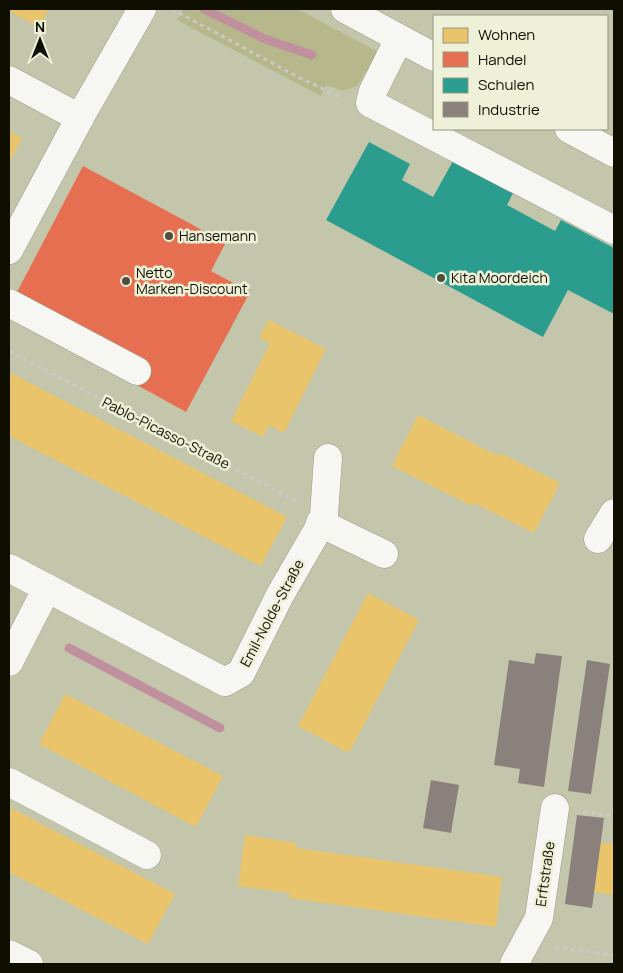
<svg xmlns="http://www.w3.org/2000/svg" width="623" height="973" viewBox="0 0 623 973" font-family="Manrope,sans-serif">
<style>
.green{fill:#b6b88c}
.homes{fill:#e9c46a}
.shops{fill:#e76f51}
.schools{fill:#2a9d8f}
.industry{fill:#8a817c}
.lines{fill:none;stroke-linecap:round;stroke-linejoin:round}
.stream{stroke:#c0909f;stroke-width:9}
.minor-casing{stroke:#9b9c88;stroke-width:29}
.major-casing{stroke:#9b9c88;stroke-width:29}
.path{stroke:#cacac3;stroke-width:3;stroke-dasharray:4 4;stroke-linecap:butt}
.minor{stroke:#f6f6f3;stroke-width:28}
.major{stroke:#f6f6f3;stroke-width:28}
.poi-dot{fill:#4e4f3d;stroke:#eef0d8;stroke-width:2}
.labels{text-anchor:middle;stroke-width:5;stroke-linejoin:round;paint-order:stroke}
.poi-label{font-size:14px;fill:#0e0f01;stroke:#eef0d8;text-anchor:start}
.street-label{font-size:14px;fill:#0e0f01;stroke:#eef0d8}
</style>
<rect width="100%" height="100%" fill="#c4c6ac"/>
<polygon class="green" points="183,9 298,9 378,52 357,86 343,91 326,85 321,96 177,20"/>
<g class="homes">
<polygon points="9,9 49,9 39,27 9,11"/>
<polygon points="9,131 22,138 9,163"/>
<polygon points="269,320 326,349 284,433 269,425 263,437 231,421 270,343 259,338"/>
<polygon points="9,372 287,517 261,566 9,436"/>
<polygon points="418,415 498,456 500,453 560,483 534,533 474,503 472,506 392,466"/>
<polygon points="368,593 419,620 349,753 298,726"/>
<polygon points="65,694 223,776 196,827 39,744"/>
<polygon points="9,807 175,894 148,944 9,872"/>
<polygon points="245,835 297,843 296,848 502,877 496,927 289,898 290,893 238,886"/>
<polygon points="600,843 614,844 614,895 594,892"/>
</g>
<polygon class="shops" points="83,166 193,225 225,244 211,271 250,292 186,412 137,385 148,364 16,294"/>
<polygon class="schools" points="369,142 410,164 402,180 433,197 453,161 513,193 507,205 555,231 561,220 614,248 614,314 568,290 543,337 326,220"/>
<g class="industry">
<polygon points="536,653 562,656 544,787 518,783 520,769 494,765 509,660 534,664"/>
<polygon points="587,660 610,664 591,794 568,791"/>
<polygon points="431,780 459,785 451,833 423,828"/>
<polygon points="577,815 604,818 592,908 565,904"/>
</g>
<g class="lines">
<g class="stream">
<polyline points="204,9 265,39 312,55"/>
<polyline points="69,648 220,728"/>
</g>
<g class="minor-casing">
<g id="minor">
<polyline points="399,39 373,91 370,103 614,230"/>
<polyline points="9,80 80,118"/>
<polyline points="9,250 83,112 142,9"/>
<polyline points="9,303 137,371"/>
<polyline points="320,523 384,554"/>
<polyline points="598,539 614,513"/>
<polyline points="9,568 47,588 9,662"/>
<polyline points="47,588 225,682 241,673 280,595 317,531 324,515 328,458"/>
<polyline points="9,782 147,855"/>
<polyline points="9,954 29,964"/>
<polyline points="514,964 539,918 555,808"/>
</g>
</g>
<g class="major-casing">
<g id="major">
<polyline points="345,9 434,57"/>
<polyline points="569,129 614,153"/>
</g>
</g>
<g class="path">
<polyline points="172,9 296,76 342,98"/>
<polyline points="9,351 296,501"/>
<polyline points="583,812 614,816"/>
<polyline points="555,947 614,955"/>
</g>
<use href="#minor" class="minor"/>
<use href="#major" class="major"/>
</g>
<g class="poi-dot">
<circle cx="169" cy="236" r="5"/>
<circle cx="441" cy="278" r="5"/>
<circle cx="126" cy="281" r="5"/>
</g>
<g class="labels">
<g class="poi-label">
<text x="179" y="241">Hansemann</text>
<text x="136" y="278">Netto<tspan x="136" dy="16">Marken-Discount</tspan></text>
<text x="451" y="283">Kita Moordeich</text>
</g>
<g class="street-label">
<text transform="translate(166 433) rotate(27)" y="5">Pablo-Picasso-Straße</text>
<text transform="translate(272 613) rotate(-62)" y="5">Emil-Nolde-Straße</text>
<text transform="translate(545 874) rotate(-82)" y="5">Erftstraße</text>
</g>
</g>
<rect width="623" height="973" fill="none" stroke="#0e0f01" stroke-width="20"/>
<rect x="433" y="15" width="175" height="115" fill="#eef0d8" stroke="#949682"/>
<rect x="443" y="28" width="25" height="15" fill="#e9c46a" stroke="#949682"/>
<text x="478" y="40" font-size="15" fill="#0e0f01">Wohnen</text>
<rect x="443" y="52" width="25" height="15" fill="#e76f51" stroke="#949682"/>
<text x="478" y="65" font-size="15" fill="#0e0f01">Handel</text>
<rect x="443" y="78" width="25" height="15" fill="#2a9d8f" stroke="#949682"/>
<text x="478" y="90" font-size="15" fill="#0e0f01">Schulen</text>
<rect x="443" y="102" width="25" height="15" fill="#8a817c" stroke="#949682"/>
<text x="478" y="115" font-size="15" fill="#0e0f01">Industrie</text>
<g transform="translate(40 40)" stroke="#eef0d8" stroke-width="4" paint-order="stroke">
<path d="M0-4L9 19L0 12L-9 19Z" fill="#0e0f01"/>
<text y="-8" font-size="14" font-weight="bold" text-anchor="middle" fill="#0e0f01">N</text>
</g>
</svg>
